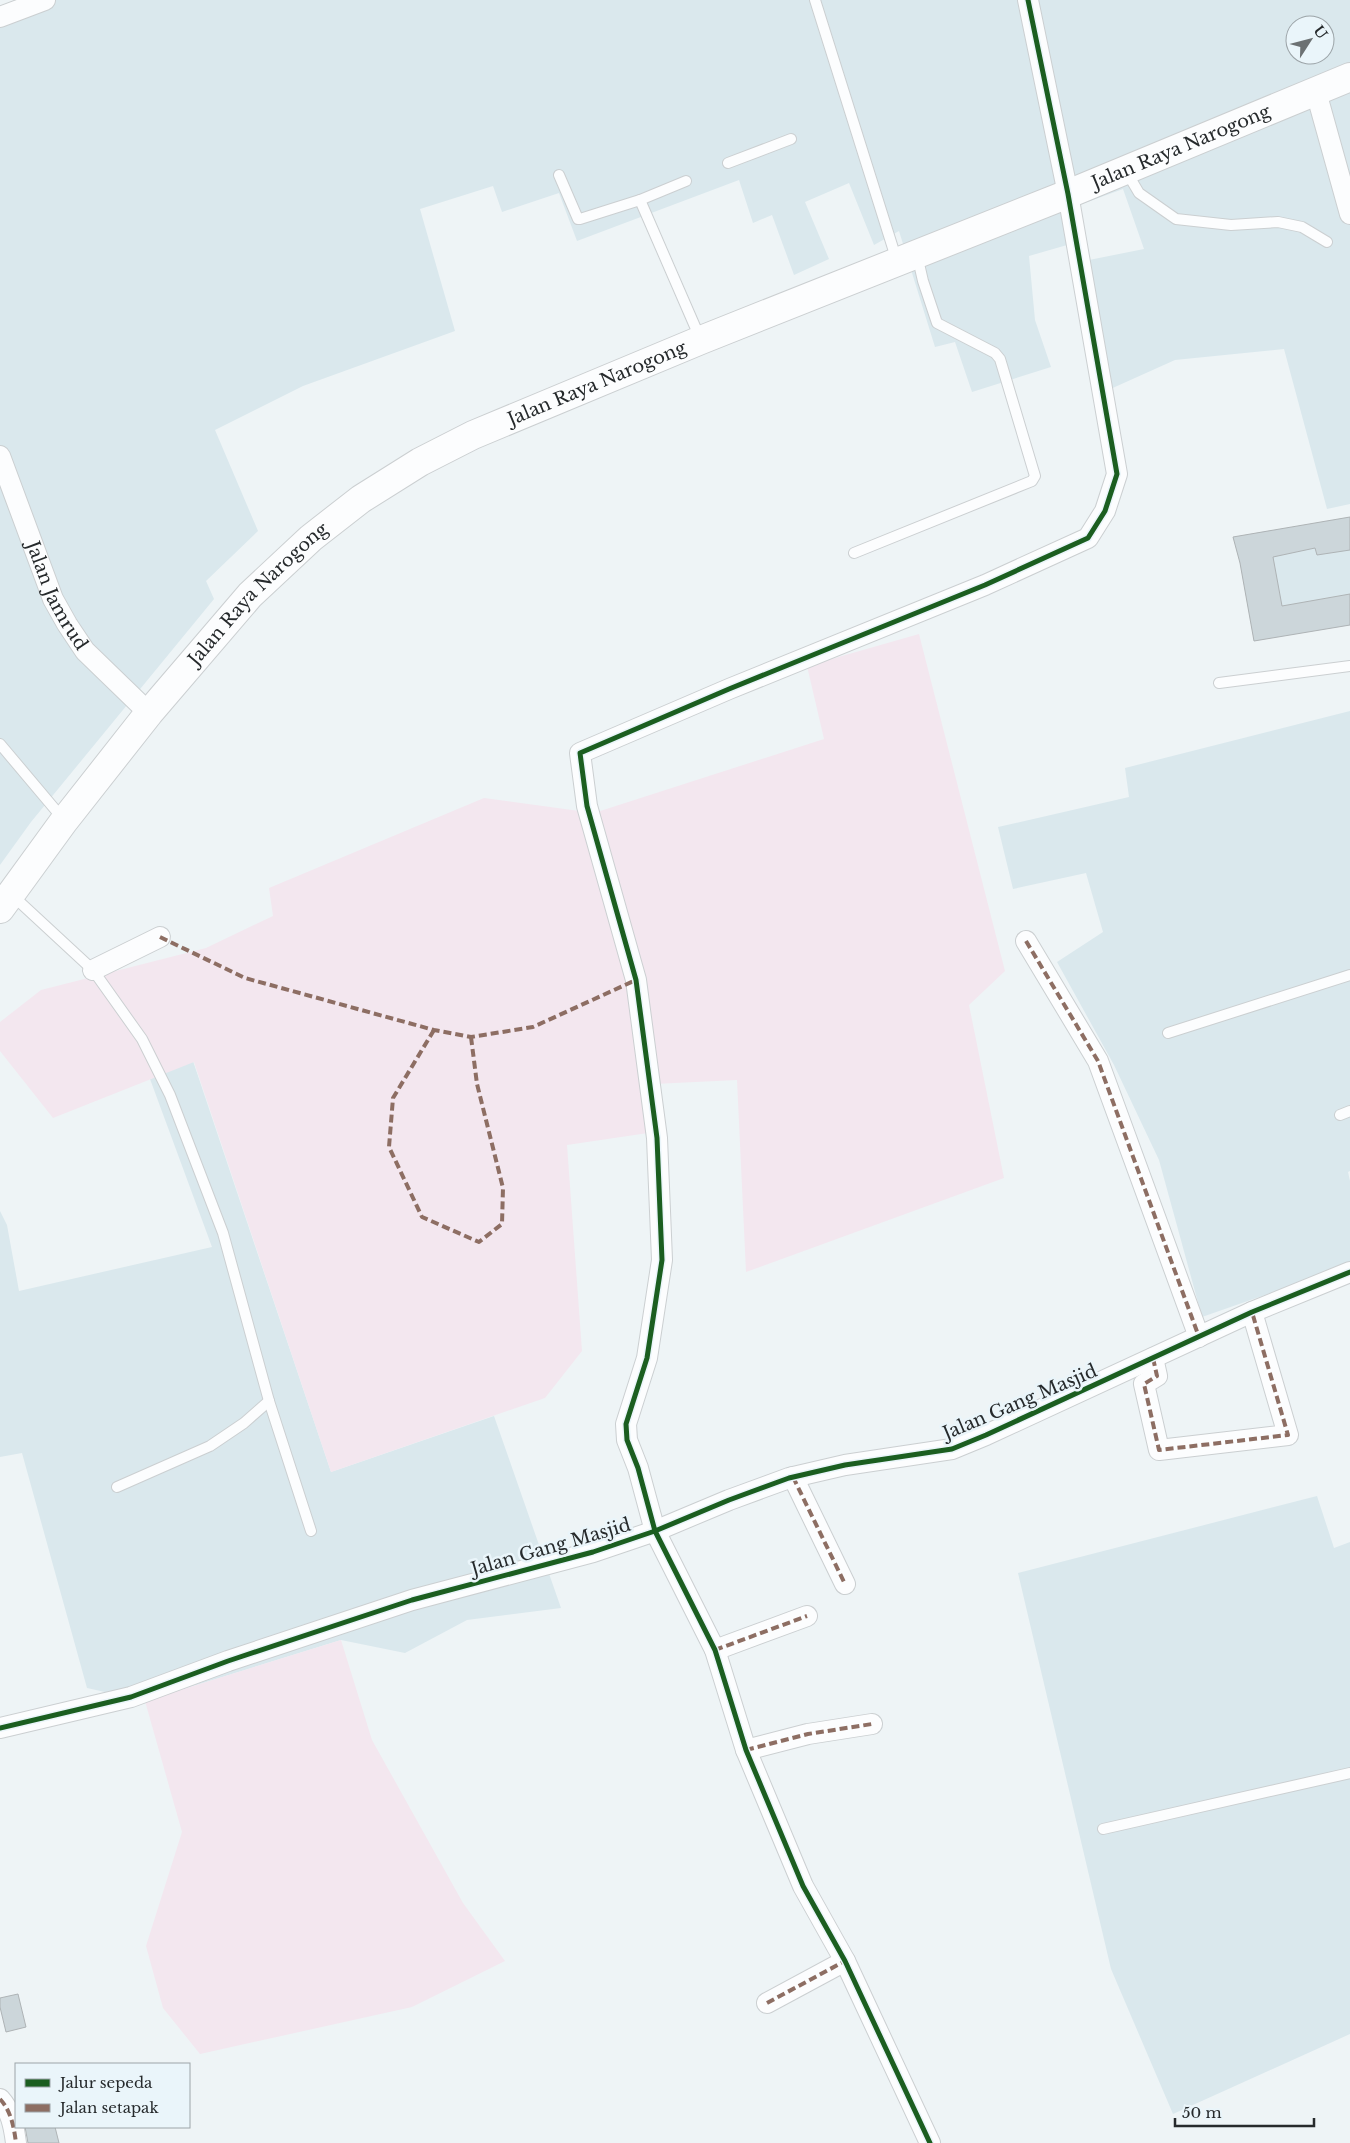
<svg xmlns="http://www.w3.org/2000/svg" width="1350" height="2143" viewBox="0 0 1350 2143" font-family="'Libre Baskerville',serif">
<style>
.built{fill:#dae8ed;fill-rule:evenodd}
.green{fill:#f3e7ef}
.building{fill:#ccd6da;stroke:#aeb3b5}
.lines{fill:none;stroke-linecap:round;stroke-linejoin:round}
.lane-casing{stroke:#cbcfd1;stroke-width:12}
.street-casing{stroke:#cbcfd1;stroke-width:22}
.primary-casing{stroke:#cbcfd1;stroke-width:30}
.lane{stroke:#fcfdfe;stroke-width:10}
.street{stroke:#fcfdfe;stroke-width:20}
.primary{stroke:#fcfdfe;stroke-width:28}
.quiet{stroke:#8d6e63;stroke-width:4;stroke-dasharray:8 4;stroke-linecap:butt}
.cycleway-casing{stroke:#eaf5fa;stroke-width:8}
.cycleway{stroke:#1b5e20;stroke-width:5}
.labels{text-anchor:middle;stroke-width:5;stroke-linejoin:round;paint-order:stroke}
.street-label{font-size:18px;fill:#262a2c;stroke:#eaf5fa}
</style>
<rect width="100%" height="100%" fill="#eef4f6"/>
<g class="built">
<path d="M55,0h1295v504l-23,5 -43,-160 -109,11 -69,31 -27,-129 65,-13 -21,-60 -52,19 3,35 -45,13 6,64 16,47 -79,25 -17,-50 -20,5 -36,-116 -25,14 -25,-62 -44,19 24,57 -35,16 -22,-60 -19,8 -14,-43 -162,61 -18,-48 -57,19 -9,-26 -73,23 35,122 -152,55 -88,44 43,101 -52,50 8,18 -183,223 -31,43v-846zM1295,25h30v30h-30z"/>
<polygon points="1350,517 1350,625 1254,641 1240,563 1233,537"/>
<polygon points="1350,711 1350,1171 1348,1172 1350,1181 1350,1265 1202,1317 1159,1160 1114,1065 1057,962 1103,932 1086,873 1013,889 998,827 1129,797 1125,768"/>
<polygon points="193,1061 331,1472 494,1416 561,1608 467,1620 405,1653 341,1640 145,1701 87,1688 22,1453 0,1457 0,1211 7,1225 19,1291 212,1247 150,1079"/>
<polygon points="1317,1496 1334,1548 1350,1542 1350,2034 1173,2114 1111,1969 1018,1573"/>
</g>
<g class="green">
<polygon points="919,634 1005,971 969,1005 1004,1178 746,1272 737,1080 654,1084 648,1133 567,1145 582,1351 545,1398 331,1472 194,1062 53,1118 0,1051 0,1022 41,990 206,948 273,916 269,888 484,798 594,813 824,739 807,666"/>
<polygon points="341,1640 372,1740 463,1903 505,1961 412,2007 200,2054 163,2008 146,1946 182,1832 145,1701"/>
</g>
<g class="building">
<polygon points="1350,517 1350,550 1317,555 1315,548 1273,557 1282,606 1350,594 1350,625 1254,641 1240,563 1233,537"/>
<polygon points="18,1994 26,2027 6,2032 0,2007 0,1998"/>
<polygon points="25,2127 55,2127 59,2143 28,2143"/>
</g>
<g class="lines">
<g class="lane-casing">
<g id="lane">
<polyline points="815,0 897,261"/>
<polyline points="728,163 791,139"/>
<polyline points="1126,171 1139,193 1176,219 1231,225 1278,222 1302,227 1327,242"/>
<polyline points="559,175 578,219 580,219 640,200 700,338"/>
<polyline points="640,200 686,181"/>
<polyline points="854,553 1032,481 1035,476 1000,359 995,353 937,323 923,281 917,255"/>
<polyline points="1219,683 1350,666"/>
<polyline points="0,744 64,820"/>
<polyline points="12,895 93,970 142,1039 170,1095 223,1233 269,1401 311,1531"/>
<polyline points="1168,1033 1350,975"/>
<polyline points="1340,1115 1350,1111"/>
<polyline points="117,1487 210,1446 244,1423 269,1401"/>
<polyline points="1103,1829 1350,1773"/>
</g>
</g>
<g class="street-casing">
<g id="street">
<polyline points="0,17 45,0"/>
<polyline points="1316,92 1350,214"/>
<path id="s1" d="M0,456l53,143 14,25 18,27 64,62"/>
<polyline points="1026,941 1098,1061 1199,1337"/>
<polyline points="93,970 160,937"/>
<polyline points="1153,1358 1157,1376 1144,1384 1159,1450 1288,1435 1252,1312"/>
<polyline points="793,1477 845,1584"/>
<polyline points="715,1650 807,1616"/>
<polyline points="0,1728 131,1697 228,1661 412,1600 593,1552 655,1531 729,1500 789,1478 845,1465 952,1449 986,1435 1252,1312 1350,1272"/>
<polyline points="746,1750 808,1734 872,1724"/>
<polyline points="767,2003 845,1961"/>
<path d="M0,2099c11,12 14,28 16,44"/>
<polyline points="930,2143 845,1961 803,1886 746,1750 715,1650 655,1531 638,1468 627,1440 626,1424 647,1358 662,1260 657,1138 636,980 587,806 580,753 729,689 985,585 1088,538 1105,511 1117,474 1068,194 1028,0"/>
</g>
</g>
<g class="primary-casing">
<g id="primary">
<path id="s2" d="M0,909l64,-88 85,-108 101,-118 61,-57 50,-39 59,-37 53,-27 228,-95 367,-146 282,-117"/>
</g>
</g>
<use href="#lane" class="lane"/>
<use href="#street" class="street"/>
<use href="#primary" class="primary"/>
<g class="quiet">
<polyline points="160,937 245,978 434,1030 471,1037 533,1027 636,980"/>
<polyline points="1026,941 1098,1061 1199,1337"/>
<polyline points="434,1030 393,1098 389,1147 422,1217 479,1242 502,1224 503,1188 477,1084 471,1037"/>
<polyline points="1153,1358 1157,1376 1144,1384 1159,1450 1288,1435 1252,1312"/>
<polyline points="793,1477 845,1584"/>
<polyline points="715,1650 807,1616"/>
<polyline points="746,1750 808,1734 872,1724"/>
<polyline points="767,2003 845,1961"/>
<path d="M0,2099c11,12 14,28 16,44"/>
</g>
<g class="cycleway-casing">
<g id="cycleway">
<polyline points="0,1728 131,1697 228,1661 412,1600 593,1552 655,1531 729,1500 789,1478 845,1465 952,1449 986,1435 1252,1312 1350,1272"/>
<polyline points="930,2143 845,1961 803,1886 746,1750 715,1650 655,1531 638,1468 627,1440 626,1424 647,1358 662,1260 657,1138 636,980 587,806 580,753 729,689 985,585 1088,538 1105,511 1117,474 1068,194 1028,0"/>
</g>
</g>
<use href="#cycleway" class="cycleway"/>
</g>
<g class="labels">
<g class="street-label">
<text dy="6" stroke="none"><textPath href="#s2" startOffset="1442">Jalan Raya Narogong</textPath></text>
<text dy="6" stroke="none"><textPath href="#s2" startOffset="812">Jalan Raya Narogong</textPath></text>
<text dy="6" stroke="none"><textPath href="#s1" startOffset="151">Jalan Jamrud</textPath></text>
<text dy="6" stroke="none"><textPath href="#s2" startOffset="408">Jalan Raya Narogong</textPath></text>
<text transform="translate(1020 1402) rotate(-23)" y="6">Jalan Gang Masjid</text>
<text transform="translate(551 1547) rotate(-16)" y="6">Jalan Gang Masjid</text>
</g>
</g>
<rect x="15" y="2063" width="175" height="65" fill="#eaf5fa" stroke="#9ca4a8"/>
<rect x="25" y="2079" width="25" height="8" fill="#1b5e20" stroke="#9ca4a8"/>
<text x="60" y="2088" font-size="15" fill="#262a2c">Jalur sepeda</text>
<rect x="25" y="2104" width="25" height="8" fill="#8d6e63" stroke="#9ca4a8"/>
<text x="60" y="2113" font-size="15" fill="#262a2c">Jalan setapak</text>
<g transform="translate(1310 40) rotate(54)"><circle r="24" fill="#eaf5fa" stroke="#9ca4a8"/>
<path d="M0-4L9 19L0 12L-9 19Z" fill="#6c7173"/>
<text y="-8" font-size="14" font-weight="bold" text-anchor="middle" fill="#262a2c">U</text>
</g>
<path d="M1175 2118v8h139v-8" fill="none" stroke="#262a2c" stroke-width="2.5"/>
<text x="1182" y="2118" font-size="15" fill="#262a2c" stroke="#eaf5fa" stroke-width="4" paint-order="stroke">50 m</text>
</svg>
